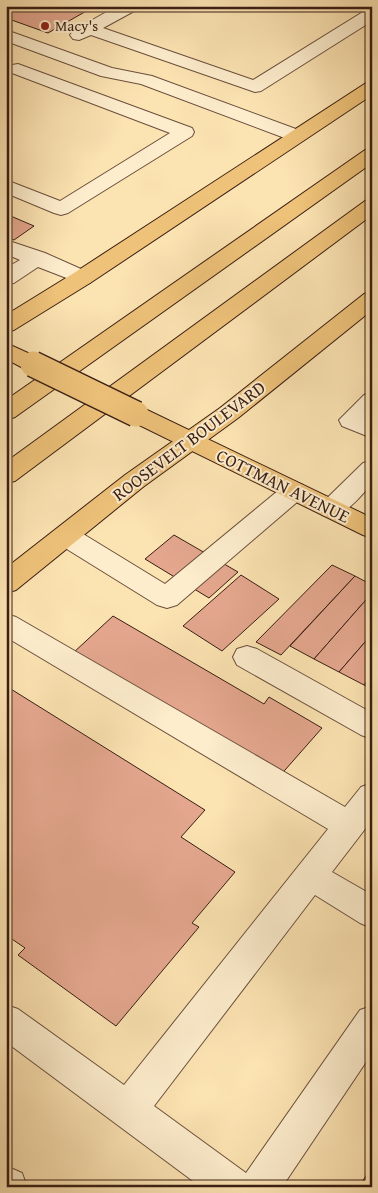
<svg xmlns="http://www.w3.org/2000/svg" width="378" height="1193" viewBox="0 0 378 1193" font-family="'Gentium Book Plus',serif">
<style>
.building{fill:#e4a78e;stroke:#391e14}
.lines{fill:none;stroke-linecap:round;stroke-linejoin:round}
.minor-casing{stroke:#6a4f3c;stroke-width:2}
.major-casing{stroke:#391e14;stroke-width:2}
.highway-casing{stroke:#391e14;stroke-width:2}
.minor{fill:#fdedcd;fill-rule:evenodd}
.major{fill:#eec279;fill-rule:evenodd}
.highway{fill:#eec279;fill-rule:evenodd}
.major-bridge-casing{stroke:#391e14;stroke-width:28;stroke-linecap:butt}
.major-bridge{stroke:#eec279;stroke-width:25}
.poi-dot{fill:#8f2418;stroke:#fdedcd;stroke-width:2}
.labels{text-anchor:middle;stroke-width:4;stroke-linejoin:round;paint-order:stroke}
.far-poi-label{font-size:15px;fill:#391e14;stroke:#fdedcd;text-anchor:start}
.street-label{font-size:18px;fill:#391e14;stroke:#fdedcd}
</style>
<rect width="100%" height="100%" fill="#fce3b2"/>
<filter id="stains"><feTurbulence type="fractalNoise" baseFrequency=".004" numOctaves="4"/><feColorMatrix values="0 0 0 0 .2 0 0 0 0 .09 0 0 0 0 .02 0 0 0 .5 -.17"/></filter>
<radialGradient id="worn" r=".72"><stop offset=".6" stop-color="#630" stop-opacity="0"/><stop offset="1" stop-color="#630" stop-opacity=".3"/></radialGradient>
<g class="building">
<polygon points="6,6 95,6 48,33 6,18"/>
<polygon points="6,214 34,226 14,240 6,237"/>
<polygon points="174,535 238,572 209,598 145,559"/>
<polygon points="332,565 355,576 281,655 256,642"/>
<polygon points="241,575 279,599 222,651 183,626"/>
<polygon points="355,576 372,585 372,593 314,659 290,646"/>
<polygon points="372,593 372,634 339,672 314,659"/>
<polygon points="113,616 264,704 269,697 322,728 278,778 73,653"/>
<polygon points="372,634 372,676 364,685 339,672"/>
<polygon points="372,676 372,690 364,685"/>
<polygon points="6,686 205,810 181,837 235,872 192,923 199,927 116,1026 18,955 25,948 6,935"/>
<polygon points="372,1166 372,1187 359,1187"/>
</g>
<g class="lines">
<g class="minor-casing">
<g id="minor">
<polygon points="117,6 138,6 136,10 103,28 253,80 366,10 372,9 372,21 261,91 255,92 91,35 79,40 73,39 70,35 73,31"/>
<polygon points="6,30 112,68 152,76 304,132 307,136 304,140 297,142 290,140 141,84 101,76 6,41"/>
<polygon points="18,64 192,128 194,132 192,136 68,213 61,215 54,213 6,193 6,180 60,201 170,133 12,73 9,69 12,65"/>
<polygon points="6,240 45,253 90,273 93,278 90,283 82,284 38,267 14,283 6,284 6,268 20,260 6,254"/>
<polygon points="372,392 372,414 367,418 372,420 372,438 342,426 339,420 364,395"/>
<path d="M372,461v23c-14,14 -29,37 -50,31l-4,-6 4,-6 41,-40z"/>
<polygon points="294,482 303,485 307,491 303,497 177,605 167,608 157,605 57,543 53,536 57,529 66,527 75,529 165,584 285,485"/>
<polygon points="6,614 16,617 345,807 361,787 372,783 372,820 332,872 372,895 372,928 360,923 315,895 154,1106 246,1173 360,1010 372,1006 372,1053 282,1187 201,1187 6,1042 6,1005 18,1009 124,1085 328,829 6,637"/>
<polygon points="247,646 257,649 372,713 372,739 361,735 237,665 233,657 237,649"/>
<polygon points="6,1166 22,1173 27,1187 6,1187"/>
</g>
</g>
<g class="major-casing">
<g id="major">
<polygon points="6,343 41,359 45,364 41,369 33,371 25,369 6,359"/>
<polygon points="136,406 145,409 372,518 372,538 363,535 127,419 124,414 127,409"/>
</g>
</g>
<g class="highway-casing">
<g id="highway">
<polygon points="372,82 372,95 90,283 14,330 6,332 6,315 74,273 366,83"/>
<polygon points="372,148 372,163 15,417 6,420 6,400 365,150"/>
<polygon points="372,199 372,215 15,481 6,483 6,462 365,201"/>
<polygon points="372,292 372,310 238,418 143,487 16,590 6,593 6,568 125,475 220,408 364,294"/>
</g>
</g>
<use href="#minor" class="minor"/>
<use href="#major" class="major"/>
<use href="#highway" class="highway"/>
<g class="major-bridge-casing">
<polyline id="major-bridge" points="33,364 136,414"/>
</g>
<use href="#major-bridge" class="major-bridge"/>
</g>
<circle class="poi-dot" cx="45" cy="26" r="5"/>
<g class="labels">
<g class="far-poi-label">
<text x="55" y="31">Macy's</text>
</g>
<g class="street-label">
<text transform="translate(189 441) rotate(-37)" y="6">ROOSEVELT BOULEVARD</text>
<text transform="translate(283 486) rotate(26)" y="6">COTTMAN AVENUE</text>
</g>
</g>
<rect width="378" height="1193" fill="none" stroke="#fce3b2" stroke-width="25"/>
<rect x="8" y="8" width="363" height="1178" fill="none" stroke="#391e14" stroke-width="2.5"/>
<rect x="12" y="12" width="353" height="1168" fill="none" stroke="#391e14"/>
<rect width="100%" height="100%" filter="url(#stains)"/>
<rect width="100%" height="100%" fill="url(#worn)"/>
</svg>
